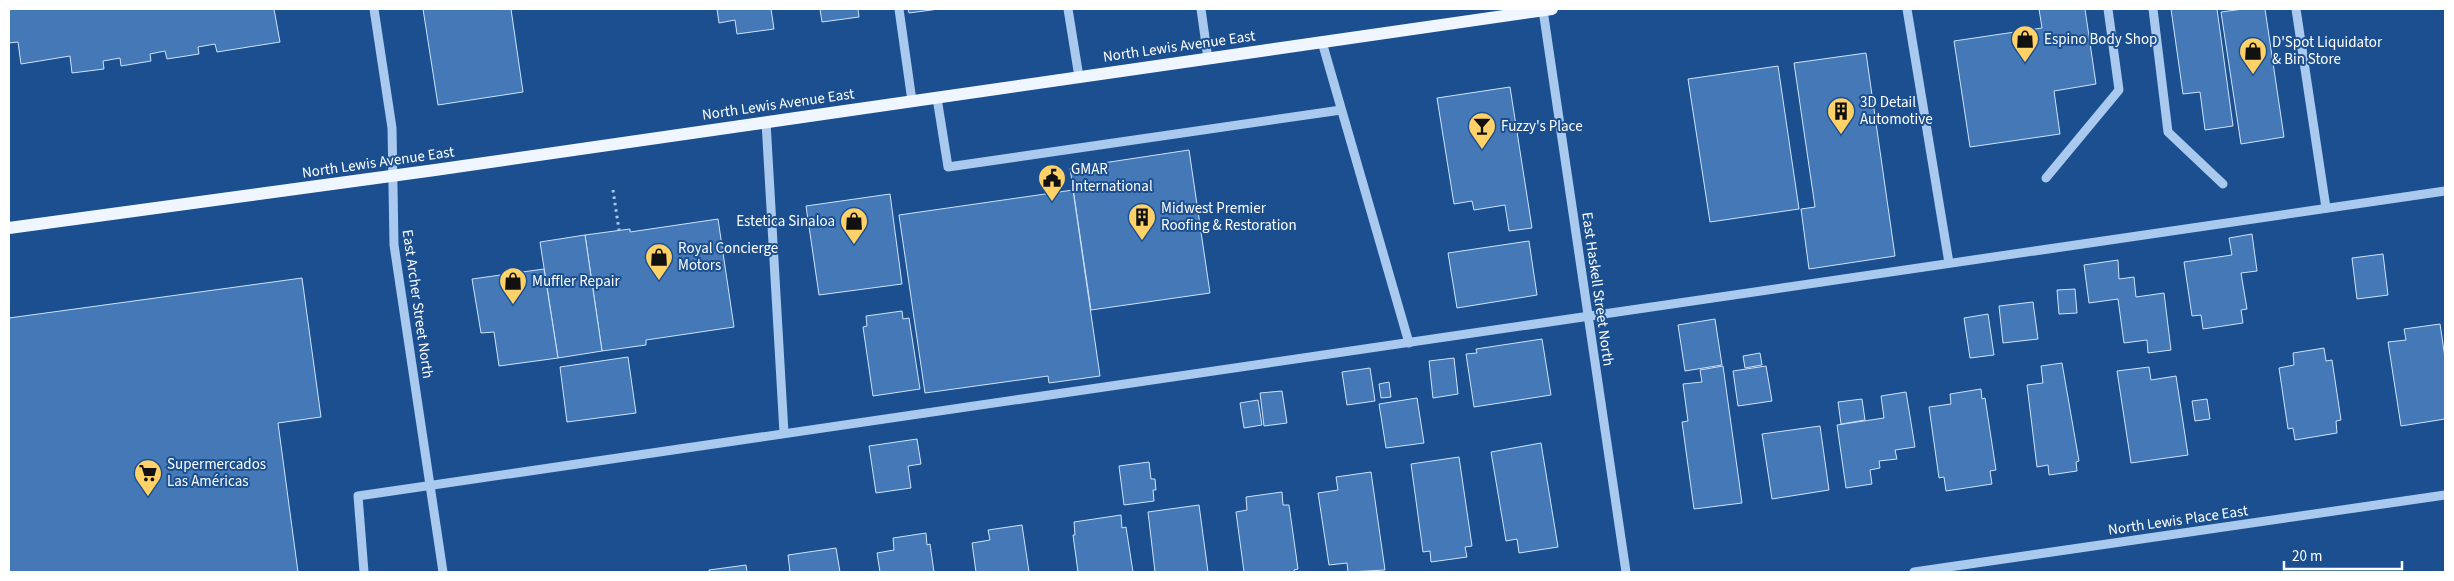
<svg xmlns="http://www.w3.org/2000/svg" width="2454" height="581" viewBox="0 0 2454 581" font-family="'Source Sans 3',sans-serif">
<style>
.building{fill:#4478b7;stroke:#cfe3fa}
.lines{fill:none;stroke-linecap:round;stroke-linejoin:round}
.path{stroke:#a9c9ee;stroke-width:3;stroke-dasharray:2.5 4;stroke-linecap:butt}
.minor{stroke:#a9c9ee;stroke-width:9}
.major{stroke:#f0f6ff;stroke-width:12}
.labels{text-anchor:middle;stroke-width:4;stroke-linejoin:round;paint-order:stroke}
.poi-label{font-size:15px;fill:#fff;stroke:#1b4f8f;text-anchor:start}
.street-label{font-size:15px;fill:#fff;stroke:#1b4f8f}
</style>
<rect width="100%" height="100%" fill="#1b4f8f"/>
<g class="building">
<polygon points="9,9 274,9 280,42 217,52 215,44 198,47 199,54 167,59 165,51 150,54 151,61 121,66 120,58 103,61 104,69 72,73 70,56 21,64 18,42 9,43"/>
<polygon points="423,9 511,9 523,92 438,105"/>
<polygon points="717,9 771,9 774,29 737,34 735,20 719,23"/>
<polygon points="820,9 858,9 859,17 822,22"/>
<polygon points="908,9 939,9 909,13"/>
<polygon points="2039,9 2085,9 2096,84 2054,91 2060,134 1970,147 1954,41 2042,28"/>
<polygon points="2171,9 2217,9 2233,126 2205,130 2200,92 2183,94"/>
<polygon points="2243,9 2265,9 2284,137 2241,144 2221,12"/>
<polygon points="1866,53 1895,256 1809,269 1801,209 1815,207 1794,63"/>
<polygon points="1778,66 1799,209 1710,222 1688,79"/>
<polygon points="1510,87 1532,228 1509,231 1505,205 1474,210 1472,201 1454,204 1437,98"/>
<polygon points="1189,150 1210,293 1091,310 1070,168"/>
<polygon points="1073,190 1100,376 1049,383 1048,376 925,393 899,215"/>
<polygon points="890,194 902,284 819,295 806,206"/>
<polygon points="718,219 734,327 646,340 646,345 602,351 585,235 630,229 630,232"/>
<polygon points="2252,234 2257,271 2241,273 2247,309 2241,310 2243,323 2203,329 2201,315 2192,316 2184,262 2232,255 2229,238"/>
<polygon points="585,235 602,351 558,358 540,242"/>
<polygon points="1529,241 1537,295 1457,308 1448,253"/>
<polygon points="2383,254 2388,295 2357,299 2352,258"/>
<polygon points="2118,260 2119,279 2134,277 2136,297 2164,293 2171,350 2148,353 2147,340 2124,343 2118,299 2089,303 2084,265"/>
<polygon points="544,269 558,358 499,366 494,332 481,333 472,279"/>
<polygon points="302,278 321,417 278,423 298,572 9,572 9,318"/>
<polygon points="2075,289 2077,313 2059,314 2057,290"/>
<polygon points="2033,302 2038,339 2003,343 1999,306"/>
<polygon points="902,311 903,319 909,318 920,389 873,396 863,327 867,326 866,316"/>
<polygon points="1988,314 1994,355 1970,358 1964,318"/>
<polygon points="1715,319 1722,365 1685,371 1678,325"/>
<polygon points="2440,324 2445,358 2445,419 2401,426 2388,342 2406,340 2404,329"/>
<polygon points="1542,339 1551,395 1474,407 1466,354 1477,353 1476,349"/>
<polygon points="2324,348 2326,361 2332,360 2341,420 2336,421 2337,433 2295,440 2293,428 2288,429 2279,368 2294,365 2293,353"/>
<polygon points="1760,353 1762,365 1745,368 1743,356"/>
<polygon points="628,357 636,413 567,422 560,367"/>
<polygon points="1454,358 1458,394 1433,398 1429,361"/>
<polygon points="2062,363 2079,461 2076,462 2077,471 2049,475 2048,465 2037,467 2027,385 2043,383 2041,366"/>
<polygon points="1723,366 1742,503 1694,509 1682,422 1688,421 1683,384 1702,382 1700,370"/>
<polygon points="1766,366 1772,401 1738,406 1733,371"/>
<polygon points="2149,367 2151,380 2176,376 2188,455 2131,463 2117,371"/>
<polygon points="1370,368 1375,401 1347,405 1342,372"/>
<polygon points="1389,382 1391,397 1381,398 1379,384"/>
<polygon points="1981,389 1982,399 1985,398 1996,470 1990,471 1992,484 1946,491 1944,477 1939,478 1929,407 1951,404 1950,394"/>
<polygon points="1282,391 1287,423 1264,426 1260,393"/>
<polygon points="1906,392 1915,447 1895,450 1897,459 1879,461 1880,468 1870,470 1872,484 1846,488 1837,425 1884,418 1881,396"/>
<polygon points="1417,398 1424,443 1386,448 1379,404"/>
<polygon points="1862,399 1865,420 1841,424 1838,402"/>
<polygon points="2207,399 2210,419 2195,421 2192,401"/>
<polygon points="1258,400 1262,425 1244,428 1240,403"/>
<polygon points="1820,426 1829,490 1772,499 1762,434"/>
<polygon points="917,439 921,464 908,466 911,488 876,493 869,446"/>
<polygon points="1541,443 1558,547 1519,553 1517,539 1506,541 1491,452"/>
<polygon points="1459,457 1472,546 1465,547 1467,557 1431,562 1430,551 1423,552 1411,464"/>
<polygon points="1149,462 1151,479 1155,479 1156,490 1153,490 1154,501 1124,505 1119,466"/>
<polygon points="1371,472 1385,570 1348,572 1347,563 1329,565 1318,493 1338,490 1336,477"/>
<polygon points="1282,492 1283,505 1289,505 1298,569 1294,570 1295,572 1244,572 1236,512 1247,510 1246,497"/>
<polygon points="1199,505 1208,572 1155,572 1148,512"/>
<polygon points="1121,515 1122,528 1126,527 1133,572 1078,572 1073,535 1075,535 1074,522"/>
<polygon points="1022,525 1029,572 976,572 972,543 990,540 988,530"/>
<polygon points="926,533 927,545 930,544 934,572 880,572 877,553 894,550 893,538"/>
<polygon points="836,548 840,572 790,572 788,555"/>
<polygon points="746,565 747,572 709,572 709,570"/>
</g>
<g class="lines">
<polyline class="path" points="613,190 619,230"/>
<g class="minor">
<polyline points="374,9 392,128 394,245 443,572"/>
<polyline points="899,9 912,101"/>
<polyline points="1068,9 1079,77"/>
<polyline points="1201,9 1208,59"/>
<polyline points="1907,9 1949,263"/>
<polyline points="2153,9 2168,132 2223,184"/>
<polyline points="2296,9 2326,208"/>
<polyline points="1543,10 1626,572"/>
<polyline points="1322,42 1409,343"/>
<polyline points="937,98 948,167 1341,110"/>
<polyline points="766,122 784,433"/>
<polyline points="2046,178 2119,90 2108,9"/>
<polyline points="364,572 358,496 2445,191"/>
<polyline points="1914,572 2445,495"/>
</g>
<polyline class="major" points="9,228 435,170 1552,9"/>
</g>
<defs>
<g id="shop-pin" transform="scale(1.4375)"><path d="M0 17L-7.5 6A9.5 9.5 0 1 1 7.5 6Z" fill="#ffd166" stroke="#1b4f8f"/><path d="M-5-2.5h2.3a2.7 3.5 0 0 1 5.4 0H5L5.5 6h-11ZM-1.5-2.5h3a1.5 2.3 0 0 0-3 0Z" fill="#111"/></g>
<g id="building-pin" transform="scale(1.4375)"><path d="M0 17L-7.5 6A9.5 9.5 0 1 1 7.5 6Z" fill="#ffd166" stroke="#1b4f8f"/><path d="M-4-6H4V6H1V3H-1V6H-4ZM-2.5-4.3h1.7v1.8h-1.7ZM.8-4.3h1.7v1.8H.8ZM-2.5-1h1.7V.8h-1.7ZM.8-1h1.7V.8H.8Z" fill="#111"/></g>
<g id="bar-pin" transform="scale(1.4375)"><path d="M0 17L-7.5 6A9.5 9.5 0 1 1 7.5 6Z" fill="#ffd166" stroke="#1b4f8f"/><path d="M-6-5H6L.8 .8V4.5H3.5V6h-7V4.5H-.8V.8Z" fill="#111"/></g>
<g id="civic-pin" transform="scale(1.4375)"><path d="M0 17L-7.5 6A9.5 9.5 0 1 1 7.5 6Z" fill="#ffd166" stroke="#1b4f8f"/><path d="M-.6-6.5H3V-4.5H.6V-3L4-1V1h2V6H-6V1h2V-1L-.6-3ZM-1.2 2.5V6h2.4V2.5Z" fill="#111"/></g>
<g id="supermarket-pin" transform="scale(1.4375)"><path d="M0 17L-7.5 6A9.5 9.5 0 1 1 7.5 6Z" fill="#ffd166" stroke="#1b4f8f"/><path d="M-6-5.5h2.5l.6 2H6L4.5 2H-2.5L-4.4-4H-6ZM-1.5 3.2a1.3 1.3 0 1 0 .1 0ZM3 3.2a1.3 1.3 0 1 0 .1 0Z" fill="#111"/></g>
</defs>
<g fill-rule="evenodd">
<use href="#shop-pin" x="2025" y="39"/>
<use href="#shop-pin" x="2253" y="51"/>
<use href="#building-pin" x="1841" y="111"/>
<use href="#bar-pin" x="1482" y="126"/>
<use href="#civic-pin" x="1052" y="178"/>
<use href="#building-pin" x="1142" y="217"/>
<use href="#shop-pin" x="854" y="221"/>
<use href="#shop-pin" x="659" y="257"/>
<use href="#shop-pin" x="513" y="281"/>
<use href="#supermarket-pin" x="148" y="473"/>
</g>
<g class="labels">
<g class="poi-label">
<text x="2044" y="44">Espino Body Shop</text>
<text x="2272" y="47">D'Spot Liquidator<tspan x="2272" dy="17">&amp; Bin Store</tspan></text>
<text x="1860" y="107">3D Detail<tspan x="1860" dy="17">Automotive</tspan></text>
<text x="1501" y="131">Fuzzy's Place</text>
<text x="1071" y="174">GMAR<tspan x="1071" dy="17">International</tspan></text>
<text x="1161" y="213">Midwest Premier<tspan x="1161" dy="17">Roofing &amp; Restoration</tspan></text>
<text x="835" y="226" text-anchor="end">Estetica Sinaloa</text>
<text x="678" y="253">Royal Concierge<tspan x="678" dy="17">Motors</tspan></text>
<text x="532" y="286">Muffler Repair</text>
<text x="167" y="469">Supermercados<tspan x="167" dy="17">Las Américas</tspan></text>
</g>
<g class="street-label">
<text transform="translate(1179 46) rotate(-8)" y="5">North Lewis Avenue East</text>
<text transform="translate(778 104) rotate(-8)" y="5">North Lewis Avenue East</text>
<text transform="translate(378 162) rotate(-8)" y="5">North Lewis Avenue East</text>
<text transform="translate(1598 289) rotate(82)" y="5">East Haskell Street North</text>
<text transform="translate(418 304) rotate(82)" y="5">East Archer Street North</text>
<text transform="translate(2178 520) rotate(-8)" y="5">North Lewis Place East</text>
</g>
</g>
<rect width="2454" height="581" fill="none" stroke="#ffffff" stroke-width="20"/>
<path d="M2284 561v8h118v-8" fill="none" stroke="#ffffff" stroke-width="2.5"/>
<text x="2292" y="561" font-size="15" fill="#ffffff" stroke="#1b4f8f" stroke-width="4" paint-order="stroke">20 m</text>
</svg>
